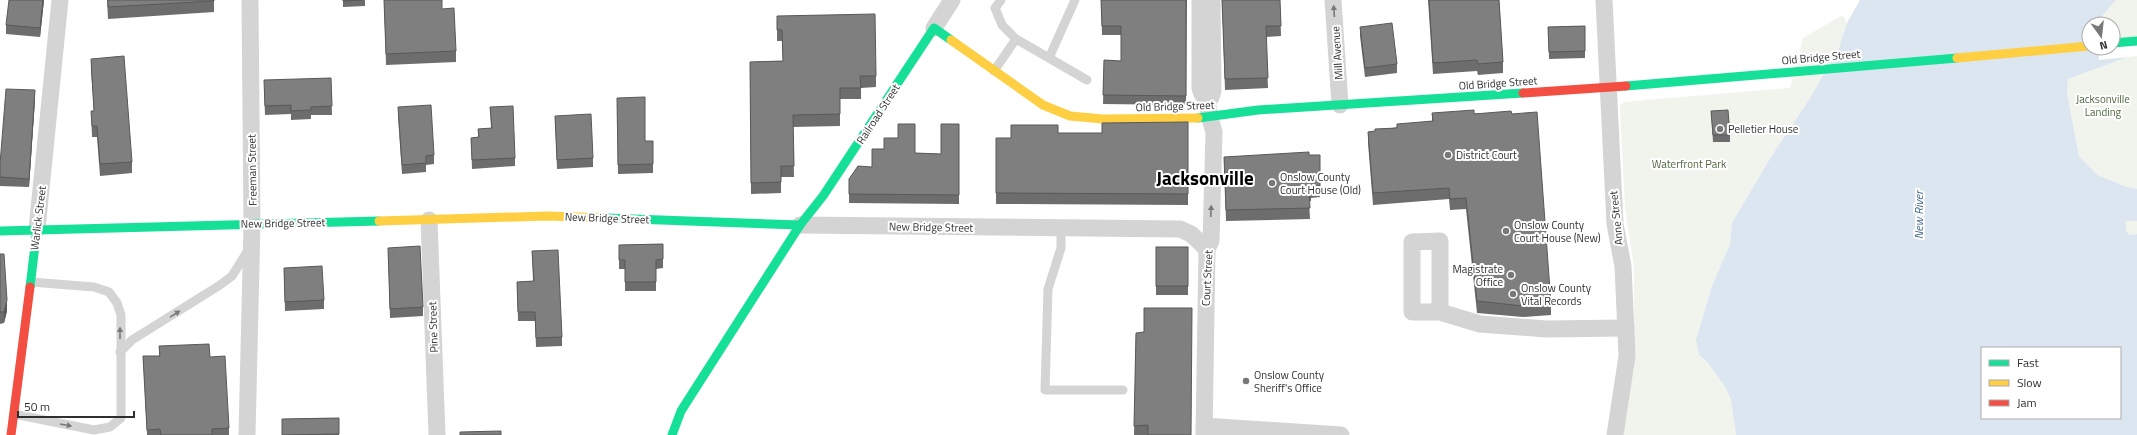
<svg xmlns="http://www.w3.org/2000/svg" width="2137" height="435" viewBox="0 0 2137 435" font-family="'Titillium Web',sans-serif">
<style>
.green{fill:#f0f4ed}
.water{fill:#dbe6f0;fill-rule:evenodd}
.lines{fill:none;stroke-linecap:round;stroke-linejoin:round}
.lane{stroke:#d4d4d4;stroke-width:9}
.street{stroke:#d4d4d4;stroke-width:17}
.fast{stroke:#16e098;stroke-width:9}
.slow{stroke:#ffcf43;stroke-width:9}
.jam{stroke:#f24e42;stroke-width:9}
.wall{fill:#6d6d6d}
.shaded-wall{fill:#595959}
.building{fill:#7f7f7f;stroke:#595959}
.oneway{fill:#797979}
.poi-dot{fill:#787878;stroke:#fff;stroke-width:1.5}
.labels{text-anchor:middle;stroke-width:4;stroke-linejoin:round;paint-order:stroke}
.street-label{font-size:11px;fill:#2f2f2f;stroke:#fff}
.park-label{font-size:11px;fill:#4e683f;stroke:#fff}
.poi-label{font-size:11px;fill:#2f2f2f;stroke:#fff;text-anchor:start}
.water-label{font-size:12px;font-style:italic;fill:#41688d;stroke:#fff}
.town-label{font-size:19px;font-weight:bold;fill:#000;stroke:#fff}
</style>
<rect width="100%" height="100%" fill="#fff"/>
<g class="green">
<polygon points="2116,0 2137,0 2137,41 2113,43 2113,24 2098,24 2098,21"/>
<path d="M1843,15l4,8 -8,25 -29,50 -41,62 -37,63 -2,21 -18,42 -13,69c12,11 29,29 33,46 2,11 3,23 4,34h-113l11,-68v-100l-9,-58 -5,-103 4,-4 166,-14 13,-50z"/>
<polygon points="2137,56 2137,189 2127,187 2096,175 2079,156 2067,93 2068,79 2128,57"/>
<polygon points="2126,221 2137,221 2137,234 2129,235 2126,230"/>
</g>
<path class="water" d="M1860,0h256l-18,21v3h-9v24h9l1,12 29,-3 -60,22 -1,14 12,63 18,19 30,12 10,2v32h-11v9l3,5 8,-1v201h-401l-5,-36 -7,-14 -16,-22 -9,-8 -3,-15 16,-54 18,-42 2,-21 37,-63 41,-62 29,-50 8,-25zM1982,348h138v70h-138z"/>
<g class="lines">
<g class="lane">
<polyline points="1016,39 1087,80"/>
<polyline points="1049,58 1075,0"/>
<polyline points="994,71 1016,39 1002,25 995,8 1001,0"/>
<polyline points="1061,228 1061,248 1048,289 1045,390 1123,390"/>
<polyline points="120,352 132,340 220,285 232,276 247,252"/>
<polyline points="14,414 94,430 110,427 121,418 121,315 117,303 109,292 94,287 31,282"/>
</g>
<g class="street">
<polyline points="1200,0 1200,88 1202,94 1207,98"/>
<polyline points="1333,0 1340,105"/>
<polyline points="1604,0 1615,224 1623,266 1627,356 1615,435"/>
<polyline points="934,28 952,0"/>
<polyline points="1207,98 1211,97 1213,91 1212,0"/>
<polyline points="429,220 437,435"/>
<polyline points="800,225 1180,229 1191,234 1207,249"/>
<polyline points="37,229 60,0"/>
<polyline points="1440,312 1412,312 1412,242 1440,241 1440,312 1480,324 1546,329 1626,328"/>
<polyline points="1204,426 1341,435"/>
<polyline points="247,435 252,224 250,0"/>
<polyline points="1204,435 1207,249 1211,241 1214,132 1209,115 1207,98"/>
</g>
<g class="fast">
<polyline points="2113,43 2137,41"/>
<polyline points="1626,86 1957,58"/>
<polyline points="1198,118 1258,110 1523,93"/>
<polyline points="606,218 800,225"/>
<polyline points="0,231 379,221"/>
<polyline points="30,287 37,229"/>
<polyline points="672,435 681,411 800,225 823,196 934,28 951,40"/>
</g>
<g class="slow">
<polyline points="951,40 1043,105 1070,116 1103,119 1198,118"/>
<polyline points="1957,58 2089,46"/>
<polyline points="379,221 547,216 606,218"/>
</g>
<g class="jam">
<polyline points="1523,93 1626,86"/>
<polyline points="11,435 30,287"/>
</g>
</g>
<g class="wall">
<polygon points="44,0 40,37 6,34 6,25"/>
<polygon points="107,0 214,0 214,12 108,19"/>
<polygon points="343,0 365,0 365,6 343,7"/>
<polygon points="384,0 442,9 456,51 456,62 386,65"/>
<polygon points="1101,0 1187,0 1186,105 1103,104 1104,60 1121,61 1121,35 1102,35"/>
<polygon points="1222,0 1280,0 1281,36 1266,37 1268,88 1225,90"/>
<polygon points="1428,0 1499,0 1503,62 1503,73 1478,75 1477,71 1433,74"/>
<polygon points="777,16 876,76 876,87 861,88 861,99 840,99 840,126 793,127 794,177 781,177 781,193 751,194 750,62 783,61 782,41 777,41"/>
<polygon points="1585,26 1585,58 1549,59 1548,27"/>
<polygon points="1360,27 1397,64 1397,73 1365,77 1360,36"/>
<polygon points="91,59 132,162 132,173 100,176 97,137 92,137 91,111 94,111 91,70"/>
<polygon points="331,78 332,115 311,115 311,119 291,120 291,114 265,115 264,89"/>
<polygon points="617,98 645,141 653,141 653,173 618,174"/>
<polygon points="35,99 29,187 0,186 0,164"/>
<polygon points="398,107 434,155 434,164 426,165 426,172 402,174 398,116"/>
<polygon points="490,107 515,158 515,166 472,169 471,138 478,137 478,129 491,128"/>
<polygon points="1711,111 1730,135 1730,142 1713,142"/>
<polygon points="1432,113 1512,114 1551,304 1551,315 1523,317 1477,313 1466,209 1450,210 1449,199 1373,205 1368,143 1368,132 1375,131 1432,121"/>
<polygon points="555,116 593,158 593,167 557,169"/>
<polygon points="1188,122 1188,205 996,204 996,138 1011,138 1058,133 1102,133"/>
<polygon points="959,124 959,204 849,203 849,179 872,167 915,153 941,154"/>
<polygon points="1309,155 1320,186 1320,197 1311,198 1311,201 1309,201 1310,219 1226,221 1224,157"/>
<polygon points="663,244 663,268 656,269 656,291 625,291 625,269 619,269 619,245"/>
<rect x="1156" y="247" width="32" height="48"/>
<polygon points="388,248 423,307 423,316 390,318"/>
<polygon points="532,251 562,337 562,346 536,347 535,321 518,321 517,282 533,281"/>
<polygon points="0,254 7,311 4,323 0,324"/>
<polygon points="284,268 324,300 324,309 285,311"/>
<polygon points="1136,333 1191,435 1134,435"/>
<polygon points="159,346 210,357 229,428 229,435 147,435 143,356 159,356"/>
<polygon points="339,418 339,435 282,435 282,419"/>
</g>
<g class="shaded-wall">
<polygon points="43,0 44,0 40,37 40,28"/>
<polygon points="35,90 35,99 29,187 29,179"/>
<polygon points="7,300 7,311 4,323 4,312"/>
</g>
<g class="building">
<polygon points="9,0 43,0 40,28 6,25"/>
<polygon points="108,0 214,0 214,1 108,7"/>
<polygon points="343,0 363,0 343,1"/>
<polygon points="384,0 442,0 442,9 454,8 456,51 386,54"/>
<polygon points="1101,0 1186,0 1186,96 1103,95 1104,60 1121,61 1121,26 1102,26"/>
<polygon points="1222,0 1280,0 1281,26 1266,26 1268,78 1225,79"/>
<polygon points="1429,0 1499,0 1503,62 1478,64 1477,60 1433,63"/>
<polygon points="875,14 876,76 860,76 861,88 840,88 840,114 793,115 794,166 781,166 781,182 751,183 750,62 783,61 782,30 777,30 777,16"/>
<polygon points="1392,23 1397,64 1365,68 1360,27"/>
<polygon points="1585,26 1585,51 1549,52 1548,27"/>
<polygon points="124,56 132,162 100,164 97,126 92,126 91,111 94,111 91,59"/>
<polygon points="331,78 332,106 311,107 311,110 291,111 291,105 265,106 264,80"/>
<polygon points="6,89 35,90 29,179 0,177 0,164"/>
<polygon points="645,97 645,141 653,141 653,164 618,165 617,98"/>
<polygon points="431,105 434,155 426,156 426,163 402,165 398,107"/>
<polygon points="513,106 515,158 472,160 471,138 479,137 478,129 492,128 490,107"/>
<polygon points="1474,110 1474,114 1511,111 1512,114 1537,112 1551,304 1523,306 1477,301 1466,198 1450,199 1449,188 1373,193 1368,132 1375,131 1375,129 1397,128 1397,124 1433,121 1432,113"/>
<polygon points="1728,110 1730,135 1713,135 1711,111"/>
<polygon points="591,114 593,158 557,160 555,116"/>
<polygon points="1188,122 1188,194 996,193 996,138 1011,138 1011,125 1058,125 1058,133 1102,133 1102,123"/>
<polygon points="898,124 915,124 915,153 941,154 941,124 959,124 959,195 849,194 849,179 858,166 872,167 872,149 884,149 884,138 898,138"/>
<polygon points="1309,152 1309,155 1320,155 1320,186 1311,186 1311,190 1309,190 1310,208 1226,210 1224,157"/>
<polygon points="663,244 663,259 656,260 656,282 625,282 625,260 619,260 619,245"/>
<polygon points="420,246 423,307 390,309 388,248"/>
<rect x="1156" y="247" width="32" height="39"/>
<polygon points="558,250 562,337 536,338 535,312 518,312 517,282 534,281 532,251"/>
<polygon points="0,254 4,254 7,300 4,312 0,312"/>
<polygon points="322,266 324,300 285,302 284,268"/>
<polygon points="1144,308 1192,308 1191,435 1148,435 1148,425 1134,426 1136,333 1144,332"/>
<polygon points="209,344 210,357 225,356 229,428 212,429 212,435 161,435 160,429 147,430 143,356 160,356 159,346"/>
<polygon points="339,418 339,434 282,435 282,419"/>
<polygon points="501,431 501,435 460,435 460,432"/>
</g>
<defs><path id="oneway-solid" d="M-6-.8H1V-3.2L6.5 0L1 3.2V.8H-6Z"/></defs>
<g class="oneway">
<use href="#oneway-solid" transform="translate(1334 11) rotate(-94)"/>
<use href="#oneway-solid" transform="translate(1211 211) rotate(-88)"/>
<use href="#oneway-solid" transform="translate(175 314) rotate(-32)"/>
<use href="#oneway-solid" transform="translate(120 333) rotate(-90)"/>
<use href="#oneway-solid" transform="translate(66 425) rotate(10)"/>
</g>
<g class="poi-dot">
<circle cx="1720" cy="129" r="4"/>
<circle cx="1448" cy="155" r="4"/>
<circle cx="1272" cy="183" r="4"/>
<circle cx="1506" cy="231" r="4"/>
<circle cx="1511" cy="275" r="4"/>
<circle cx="1513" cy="294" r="4"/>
<circle cx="1246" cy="381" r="4"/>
</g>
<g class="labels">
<g class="street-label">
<text transform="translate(1337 53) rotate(-94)" y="4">Mill Avenue</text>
<text transform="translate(1821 57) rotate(-5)" y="4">Old Bridge Street</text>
<text transform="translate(1498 83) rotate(-4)" y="4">Old Bridge Street</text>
<text transform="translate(1175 106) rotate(-2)" y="4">Old Bridge Street</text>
<text transform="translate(878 114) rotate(-57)" y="4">Railroad Street</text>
<text transform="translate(252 170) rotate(-91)" y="4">Freeman Street</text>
<text transform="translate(38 218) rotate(-83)" y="4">Warlick Street</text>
<text transform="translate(607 218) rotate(2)" y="4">New Bridge Street</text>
<text transform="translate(1616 218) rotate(-96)" y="4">Anne Street</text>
<text transform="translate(283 223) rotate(-1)" y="4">New Bridge Street</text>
<text transform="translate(931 227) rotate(1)" y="4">New Bridge Street</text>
<text transform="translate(1207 278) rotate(-87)" y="4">Court Street</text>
<text transform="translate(433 327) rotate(-92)" y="4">Pine Street</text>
</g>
<g class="park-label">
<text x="2103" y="103">Jacksonville<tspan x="2103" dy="13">Landing</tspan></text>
<text x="1689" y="168">Waterfront Park</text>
</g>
<g class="poi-label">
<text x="1728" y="133">Pelletier House</text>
<text x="1456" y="159">District Court</text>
<text x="1280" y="181">Onslow County<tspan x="1280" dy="13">Court House (Old)</tspan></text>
<text x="1514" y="229">Onslow County<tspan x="1514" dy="13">Court House (New)</tspan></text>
<text x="1503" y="273" text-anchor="end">Magistrate<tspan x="1503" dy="13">Office</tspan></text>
<text x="1521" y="292">Onslow County<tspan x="1521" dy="13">Vital Records</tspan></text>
<text x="1254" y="379">Onslow County<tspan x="1254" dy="13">Sheriff's Office</tspan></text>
</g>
<g class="water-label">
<text transform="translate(1919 215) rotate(-90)" y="4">New River</text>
</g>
<g class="town-label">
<text x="1205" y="185">Jacksonville</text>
</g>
</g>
<rect x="1981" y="347" width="140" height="72" fill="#ffffff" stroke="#acacac"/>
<rect x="1989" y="360" width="20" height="6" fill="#16e098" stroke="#acacac"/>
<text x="2017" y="367" font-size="12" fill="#2f2f2f">Fast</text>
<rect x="1989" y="380" width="20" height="6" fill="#ffcf43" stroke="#acacac"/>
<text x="2017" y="387" font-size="12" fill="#2f2f2f">Slow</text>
<rect x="1989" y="400" width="20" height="6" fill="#f24e42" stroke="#acacac"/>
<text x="2017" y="407" font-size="12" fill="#2f2f2f">Jam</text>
<g transform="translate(2101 36) rotate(165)"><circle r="19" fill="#ffffff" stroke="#acacac"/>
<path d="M0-3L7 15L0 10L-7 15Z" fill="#787878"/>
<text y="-6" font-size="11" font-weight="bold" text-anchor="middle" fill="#2f2f2f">N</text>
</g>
<path d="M18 411v6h116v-6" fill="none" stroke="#2f2f2f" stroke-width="2"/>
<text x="24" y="411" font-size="12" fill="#2f2f2f" stroke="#ffffff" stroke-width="3" paint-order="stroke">50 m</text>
</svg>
